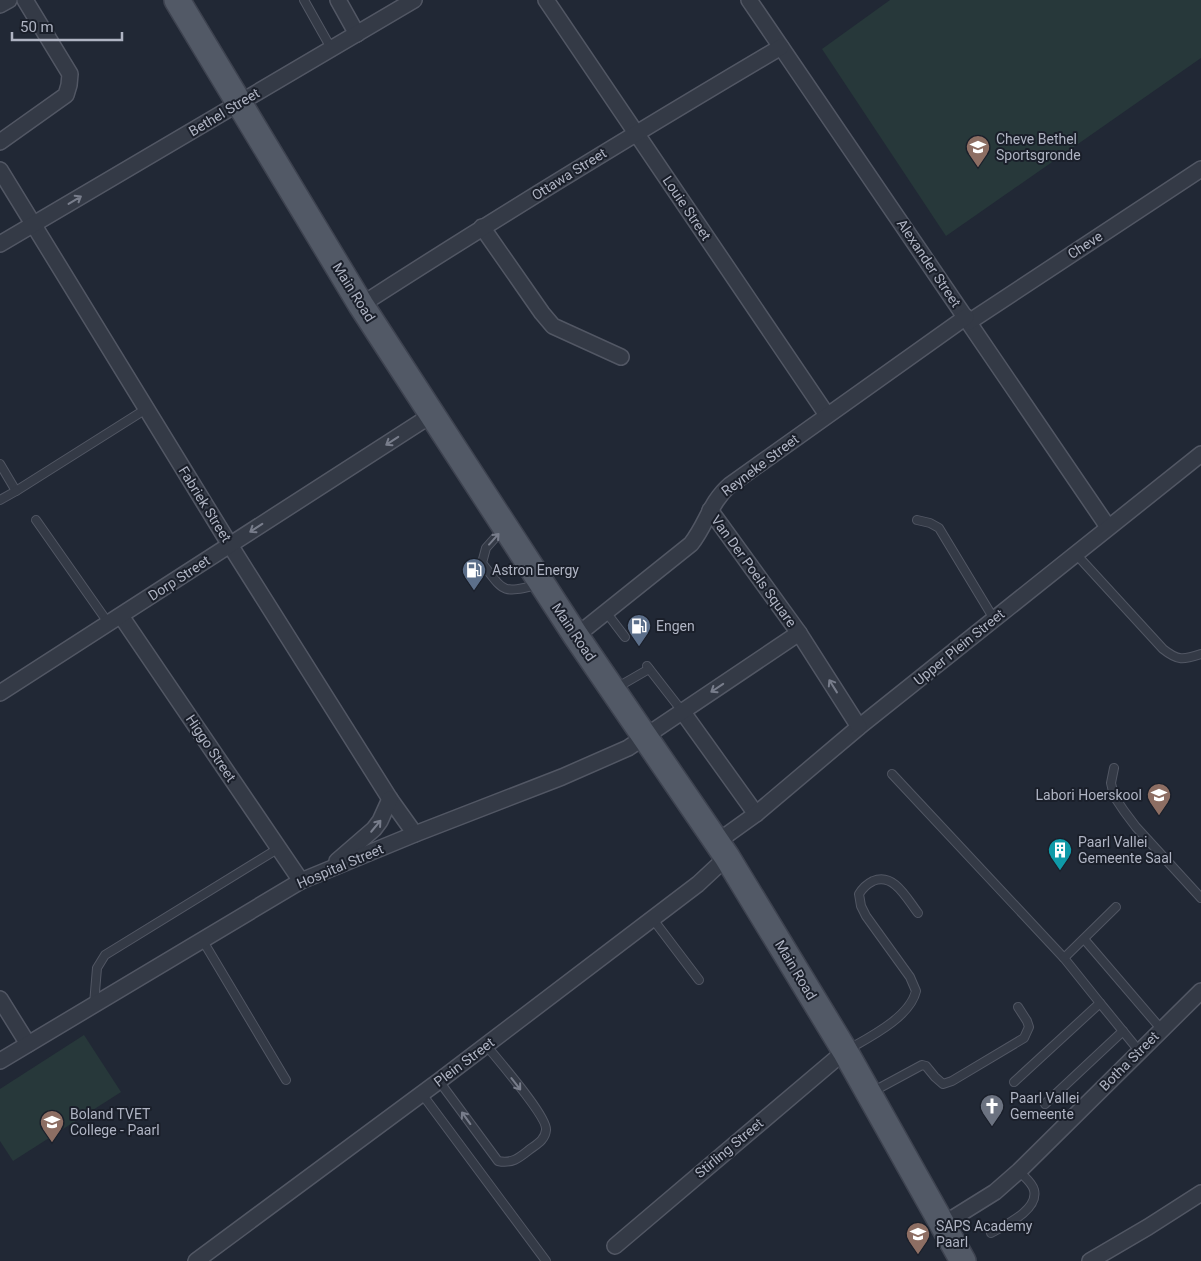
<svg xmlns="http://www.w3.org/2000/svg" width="1201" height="1261" viewBox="0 0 1201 1261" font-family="Roboto,sans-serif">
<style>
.green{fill:#27383a}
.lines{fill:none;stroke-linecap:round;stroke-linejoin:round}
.service-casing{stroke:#525764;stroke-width:10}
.minor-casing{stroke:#525764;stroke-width:18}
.primary-casing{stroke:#3e4350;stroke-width:28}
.service{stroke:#343a46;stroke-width:8}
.minor{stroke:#343a46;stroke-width:15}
.primary{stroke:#525966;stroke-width:25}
.oneway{stroke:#787d8b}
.labels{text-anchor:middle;stroke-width:4;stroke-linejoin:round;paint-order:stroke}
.street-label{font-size:14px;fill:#afb4c3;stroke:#1a1f2a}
.poi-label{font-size:14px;fill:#afb4c3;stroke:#1a1f2a;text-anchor:start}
</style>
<rect width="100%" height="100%" fill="#212835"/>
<g class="green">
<polygon points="890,0 1201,0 1201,58 946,236 822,49"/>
<polygon points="84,1035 121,1092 13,1161 0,1141 0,1089"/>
</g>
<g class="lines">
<g class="service-casing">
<g id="service">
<polyline points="304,0 331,48"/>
<polyline points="0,464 16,491 146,409"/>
<polyline points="0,500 16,491"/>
<polyline points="36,520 109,624"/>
<polyline points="917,520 930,523 939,528 994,619"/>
<path d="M502,530l-16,18 -4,15c23,30 19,30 56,22"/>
<path d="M1075,553l88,96c15,12 20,11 38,5"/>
<polyline points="606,612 625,637"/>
<polyline points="647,666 682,711"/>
<polyline points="616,688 649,669"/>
<polyline points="1114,768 1111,783 1114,796 1124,811 1136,827 1201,898"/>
<polyline points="892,774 1064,958 1100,1003"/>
<polyline points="652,918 699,980"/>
<polyline points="1084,939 1162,1030"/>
<polyline points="203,941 286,1080"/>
<polyline points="1064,958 1116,907"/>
<polyline points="94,1004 97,968 105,955 279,848"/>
<path d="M849,1049c21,-12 61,-32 67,-58l-6,-14 -44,-61 -5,-10 -2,-12c3,-5 8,-10 14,-13 21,-9 34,18 45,32"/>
<path d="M439,1081l59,80c14,3 21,-3 31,-11 8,-6 16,-10 17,-20 2,-13 -49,-71 -60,-85"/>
<polyline points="1014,1082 1100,1003 1140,1052"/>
<polyline points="872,1092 922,1065 926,1066 935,1077 943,1084 952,1081 1024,1038 1029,1027 1027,1021 1018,1007"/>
<polyline points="422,1094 546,1261"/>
<polyline points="1045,1104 1123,1031"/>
<path d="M991,1233c14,-8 48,-23 43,-43 -2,-8 -10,-13 -15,-19"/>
</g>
</g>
<g class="minor-casing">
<g id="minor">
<polyline points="338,0 357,34"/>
<polyline points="546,0 827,415"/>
<polyline points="749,0 1108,527"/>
<polyline points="0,5 9,0"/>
<polyline points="0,142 66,95 69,85 70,74 25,0"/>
<polyline points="0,170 230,545 390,799 415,834"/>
<polyline points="482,227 542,313 553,326 621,357"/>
<polyline points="0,244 414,0"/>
<path d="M361,305c138,-89 278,-174 420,-258"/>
<polyline points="969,322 1201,169"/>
<polyline points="710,510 799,633"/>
<polyline points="121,616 301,881"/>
<path d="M576,636l115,-92c16,-20 19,-42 39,-59l236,-168"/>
<polyline points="0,693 433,414"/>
<polyline points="682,711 756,814"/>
<polyline points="717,842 756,814 859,727 1201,454"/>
<polyline points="337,861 374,829 380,821 390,799"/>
<polyline points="0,999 28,1044"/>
<polyline points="0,1061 301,881 415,834 562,777 628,748 799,633 859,727"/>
<polyline points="942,1225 995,1192 1019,1171 1201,991"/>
<polyline points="615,1246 845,1051"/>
<polyline points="196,1261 439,1081 698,884 727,857"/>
<polyline points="1090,1261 1148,1227 1201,1193"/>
</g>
</g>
<g class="primary-casing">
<polyline id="primary" points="177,0 361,305 576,636 727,857 845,1051 963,1261"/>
</g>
<use href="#service" class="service"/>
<use href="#minor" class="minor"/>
<use href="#primary" class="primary"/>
</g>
<defs><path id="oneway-shaft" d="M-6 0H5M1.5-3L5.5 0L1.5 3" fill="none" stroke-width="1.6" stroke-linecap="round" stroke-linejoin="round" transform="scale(1.25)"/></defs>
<g class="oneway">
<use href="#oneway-shaft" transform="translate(75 200) rotate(-31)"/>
<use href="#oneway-shaft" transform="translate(392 441) rotate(147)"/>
<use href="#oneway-shaft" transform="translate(256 528) rotate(147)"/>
<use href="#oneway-shaft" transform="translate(494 539) rotate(-48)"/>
<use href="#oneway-shaft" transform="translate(833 686) rotate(-122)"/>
<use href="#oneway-shaft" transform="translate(717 688) rotate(146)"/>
<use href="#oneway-shaft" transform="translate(376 826) rotate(-50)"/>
<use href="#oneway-shaft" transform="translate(516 1084) rotate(52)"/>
<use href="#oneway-shaft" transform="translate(466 1118) rotate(-126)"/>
</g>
<defs>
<g id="school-pin" transform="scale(1.25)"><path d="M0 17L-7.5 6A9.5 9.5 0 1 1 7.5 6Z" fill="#8d6e63" stroke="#1a1f2a"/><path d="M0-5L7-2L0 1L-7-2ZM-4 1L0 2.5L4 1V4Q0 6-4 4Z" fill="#fff"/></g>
<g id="fuel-pin" transform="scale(1.25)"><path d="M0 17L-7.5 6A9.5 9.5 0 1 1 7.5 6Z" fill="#5c6f8a" stroke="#1a1f2a"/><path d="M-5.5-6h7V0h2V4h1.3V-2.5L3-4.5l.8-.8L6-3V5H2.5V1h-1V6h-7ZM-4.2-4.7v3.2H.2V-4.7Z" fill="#fff"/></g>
<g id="building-pin" transform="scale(1.25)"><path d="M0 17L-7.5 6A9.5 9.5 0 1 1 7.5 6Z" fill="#0f9aa8" stroke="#1a1f2a"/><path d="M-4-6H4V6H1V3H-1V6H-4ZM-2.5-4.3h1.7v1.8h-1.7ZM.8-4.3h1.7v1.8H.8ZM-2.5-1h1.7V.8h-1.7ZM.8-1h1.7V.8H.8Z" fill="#fff"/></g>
<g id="church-pin" transform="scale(1.25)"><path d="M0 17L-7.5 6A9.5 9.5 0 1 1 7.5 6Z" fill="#6b7280" stroke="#1a1f2a"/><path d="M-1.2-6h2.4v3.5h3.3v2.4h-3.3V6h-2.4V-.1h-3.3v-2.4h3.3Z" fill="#fff"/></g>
<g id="university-pin" transform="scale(1.25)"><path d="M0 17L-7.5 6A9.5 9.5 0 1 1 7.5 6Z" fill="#8d6e63" stroke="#1a1f2a"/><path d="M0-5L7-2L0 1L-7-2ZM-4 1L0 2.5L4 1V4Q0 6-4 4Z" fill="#fff"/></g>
</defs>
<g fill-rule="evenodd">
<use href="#school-pin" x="978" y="147"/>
<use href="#fuel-pin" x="474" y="570"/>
<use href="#fuel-pin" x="639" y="626"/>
<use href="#school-pin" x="1159" y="795"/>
<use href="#building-pin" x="1060" y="850"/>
<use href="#church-pin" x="992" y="1106"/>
<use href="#school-pin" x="52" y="1122"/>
<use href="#university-pin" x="918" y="1234"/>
</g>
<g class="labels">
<g class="street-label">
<text transform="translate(224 112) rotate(-31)" y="5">Bethel Street</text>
<text transform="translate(569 174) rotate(-32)" y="5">Ottawa Street</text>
<text transform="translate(687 208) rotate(56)" y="5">Louie Street</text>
<text transform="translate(1085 245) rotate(-33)" y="5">Cheve</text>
<text transform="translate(929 263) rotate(56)" y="5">Alexander Street</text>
<text transform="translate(354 292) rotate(58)" y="5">Main Road</text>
<text transform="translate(760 465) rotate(-37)" y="5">Reyneke Street</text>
<text transform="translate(205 504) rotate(58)" y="5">Fabriek Street</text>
<text transform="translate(754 571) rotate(54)" y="5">Van Der Poels Square</text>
<text transform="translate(179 578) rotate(-33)" y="5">Dorp Street</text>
<text transform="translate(574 632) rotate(56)" y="5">Main Road</text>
<text transform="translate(959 647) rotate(-39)" y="5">Upper Plein Street</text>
<text transform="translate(211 748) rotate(56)" y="5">Higgo Street</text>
<text transform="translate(340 866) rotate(-23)" y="5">Hospital Street</text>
<text transform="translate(796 970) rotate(59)" y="5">Main Road</text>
<text transform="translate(1129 1061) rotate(-45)" y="5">Botha Street</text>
<text transform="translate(464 1062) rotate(-37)" y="5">Plein Street</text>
<text transform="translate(729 1148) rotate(-40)" y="5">Stirling Street</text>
</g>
<g class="poi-label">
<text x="996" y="144">Cheve Bethel<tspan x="996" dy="16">Sportsgronde</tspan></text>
<text x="492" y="575">Astron Energy</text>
<text x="656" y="631">Engen</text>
<text x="1142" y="800" text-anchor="end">Labori Hoerskool</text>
<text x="1078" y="847">Paarl Vallei<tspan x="1078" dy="16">Gemeente Saal</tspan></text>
<text x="1010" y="1103">Paarl Vallei<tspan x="1010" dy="16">Gemeente</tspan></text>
<text x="70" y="1119">Boland TVET<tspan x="70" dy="16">College - Paarl</tspan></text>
<text x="936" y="1231">SAPS Academy<tspan x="936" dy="16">Paarl</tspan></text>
</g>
</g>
<path d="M12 32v8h110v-8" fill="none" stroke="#afb4c3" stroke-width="2.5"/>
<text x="20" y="32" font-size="15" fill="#afb4c3" stroke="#1a1f2a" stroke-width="4" paint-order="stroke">50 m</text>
</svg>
